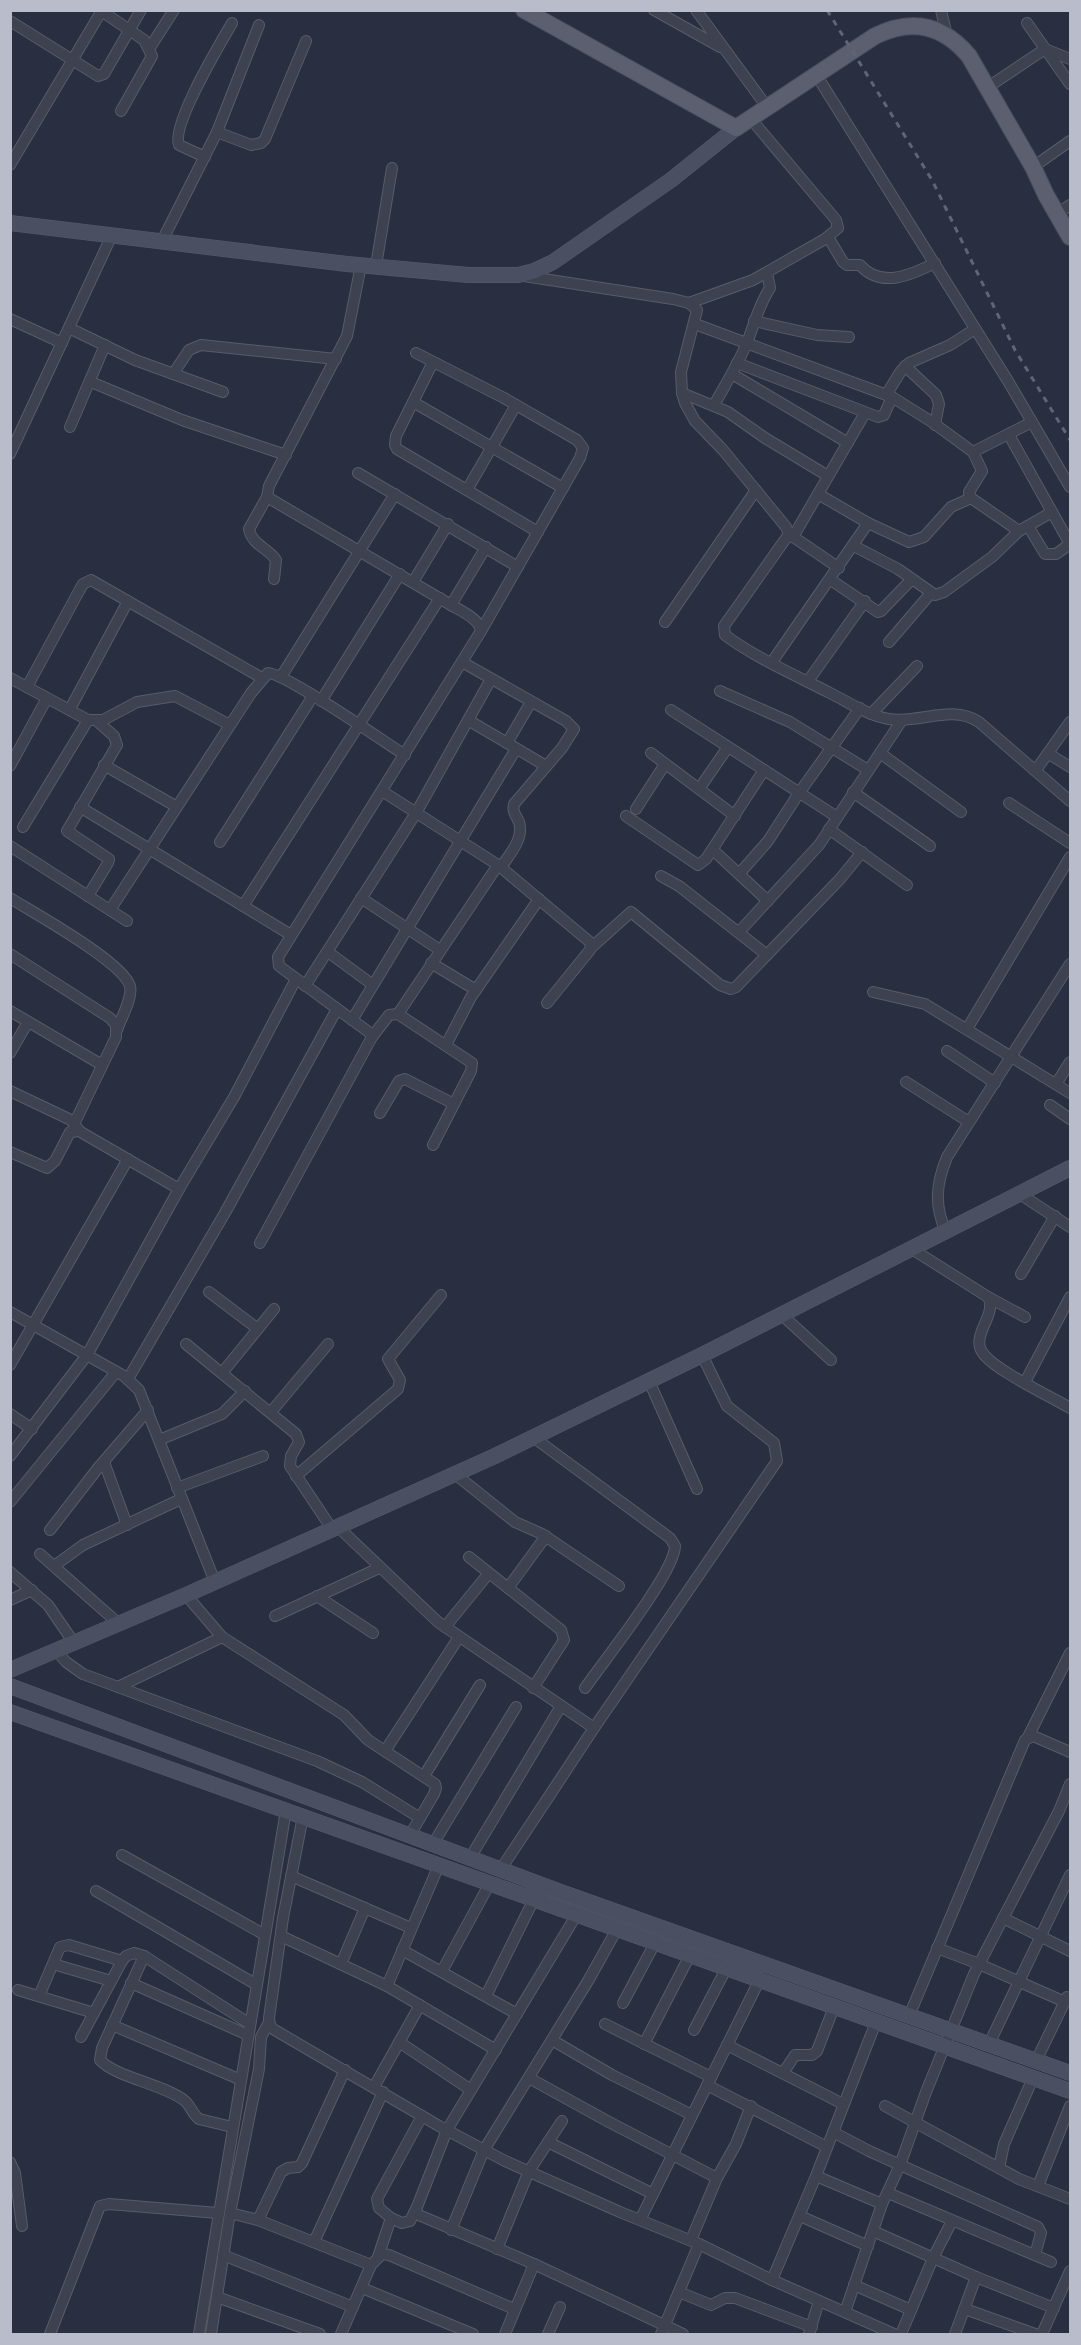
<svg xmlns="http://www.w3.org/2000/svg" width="1081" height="2345" viewBox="0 0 1081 2345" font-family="'Archivo Narrow',sans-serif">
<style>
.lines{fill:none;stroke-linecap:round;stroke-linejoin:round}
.street-casing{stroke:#575c6a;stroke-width:12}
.secondary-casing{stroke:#575c6a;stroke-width:16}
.primary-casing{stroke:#464a59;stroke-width:18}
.street{stroke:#3d4150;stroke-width:10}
.secondary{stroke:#4b4f62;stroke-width:15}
.primary{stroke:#5b5f6f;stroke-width:16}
.rail{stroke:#5f6476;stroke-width:3;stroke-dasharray:6 6;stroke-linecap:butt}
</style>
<rect width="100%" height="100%" fill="#292e40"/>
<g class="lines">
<g class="street-casing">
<g id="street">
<polyline points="100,10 144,40 152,56 121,111"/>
<polyline points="654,10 720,47"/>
<polyline points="696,10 767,107"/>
<polyline points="941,10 947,36"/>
<polyline points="10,21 98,76 104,74 141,10"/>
<polyline points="1027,23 1070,84"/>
<polyline points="149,49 174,10"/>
<polyline points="817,76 1008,381 1070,487"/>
<polyline points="988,87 1045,49 1070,59"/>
<polyline points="217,132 259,25"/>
<path d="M205,157l-26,-12c-8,-20 41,-101 53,-122"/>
<polyline points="10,165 101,12"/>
<polyline points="1033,167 1070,141"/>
<polyline points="1057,214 1070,205"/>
<path d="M828,237l15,25 4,3h13c21,24 51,10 75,-2"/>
<polyline points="162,241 217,132 251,145 261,143 265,139 306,41"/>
<polyline points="376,266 392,168"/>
<path d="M524,276l149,23 16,4 8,7 -16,62 1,21 3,10 10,18 28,29 63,77 3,7 -65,92 1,9c29,22 72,41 105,58 18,9 39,23 59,26 31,5 62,-15 90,3l91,79"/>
<polyline points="689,303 753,280 825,239 838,228 836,220 751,119"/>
<polyline points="10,319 62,343"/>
<polyline points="754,321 817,335 849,337"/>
<polyline points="695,324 892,397 932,422 973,452 1032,422"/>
<polyline points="69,328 135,360 223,392"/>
<polyline points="416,353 504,398 577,440 583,448 580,458 481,631"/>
<polyline points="433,362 396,436 395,445 397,449 538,532"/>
<polyline points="737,363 878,417 884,415 892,397"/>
<polyline points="905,366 936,395 939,404 935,425"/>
<polyline points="173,374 189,350 201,345 336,359"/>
<polyline points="732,374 848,443"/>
<polyline points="91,382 182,420 286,455"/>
<polyline points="682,393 728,412 765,438 828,476"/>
<polyline points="886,395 901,371 909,363 950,345 975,329"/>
<polyline points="413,402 563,488"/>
<path d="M714,405c11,-20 23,-39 32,-60 8,-19 12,-39 24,-57l-3,-15"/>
<polyline points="70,427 105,345"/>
<polyline points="1009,435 1070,544"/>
<polyline points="973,452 982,471 969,492 971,498 1019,531"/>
<polyline points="10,454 112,235"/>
<polyline points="358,473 518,567"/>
<polyline points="467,490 516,405"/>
<polyline points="818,494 868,523 909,542 924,537 951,507 971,498"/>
<path d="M267,497l-18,32c3,16 19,19 27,31l-2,19"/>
<polyline points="1028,526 1045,554 1056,554 1070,544"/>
<polyline points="789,534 839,568"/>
<polyline points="793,537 865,413"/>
<polyline points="854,546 898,569 935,595 944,592 992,557 1019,531 1052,512"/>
<polyline points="831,580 878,612 881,611 912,579"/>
<polyline points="413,582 448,524"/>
<polyline points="451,605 486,547"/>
<polyline points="665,622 756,490"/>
<polyline points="889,642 931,593"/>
<path d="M462,662l104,59 8,8 -12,19 -48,56c-2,8 2,11 5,18 5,17 -9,32 -18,45"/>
<polyline points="772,662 868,523"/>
<polyline points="281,677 395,494"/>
<polyline points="10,678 88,720 103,720 137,702 175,696 230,725"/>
<polyline points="808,681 865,601"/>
<polyline points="27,687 79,591 83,584 91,580 262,678"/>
<polyline points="720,691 790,722 868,770"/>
<polyline points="321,701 400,574"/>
<polyline points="70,709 128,601"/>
<polyline points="671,710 837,817"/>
<polyline points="871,714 917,666"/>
<polyline points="468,720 546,766"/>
<polyline points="507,743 531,702"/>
<polyline points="651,753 735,816"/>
<polyline points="880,753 961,812"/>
<polyline points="1049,754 1070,767"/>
<polyline points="104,765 177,807"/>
<polyline points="10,766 47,698"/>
<polyline points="1036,770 1070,722"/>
<polyline points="699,789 728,747"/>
<polyline points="382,791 498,865 591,943 590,950 547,1003"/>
<polyline points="853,792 930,846"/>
<polyline points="1009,803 1070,843"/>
<polyline points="80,807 291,935"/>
<polyline points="636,809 665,764"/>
<polyline points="626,816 698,865 706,859 764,770"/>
<polyline points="23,827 88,720"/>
<polyline points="829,829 907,885"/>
<polyline points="220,842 313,696"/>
<polyline points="10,846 127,921"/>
<polyline points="713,850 768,901"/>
<polyline points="739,874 768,841 799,793 860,708"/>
<polyline points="661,876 679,886 767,955"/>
<polyline points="88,896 108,863 109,859 67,831 117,745 114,736 97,721"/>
<path d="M10,898c24,15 113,64 120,88 3,12 -9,32 -13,44"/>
<polyline points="361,898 440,950"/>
<polyline points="243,906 440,598"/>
<path d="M110,910l141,-217 17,-20c17,0 115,68 137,82"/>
<polyline points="739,932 819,845 902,720"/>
<polyline points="592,947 631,912 720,985 731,989 736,987 840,879 862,852"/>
<polyline points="328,952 373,985"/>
<polyline points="10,954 110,1018 116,1025 116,1037 74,1124"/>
<polyline points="431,963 476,990"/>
<polyline points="305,986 416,813 491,679"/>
<polyline points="873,992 925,1004 1070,1093"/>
<polyline points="10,1011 102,1065"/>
<polyline points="398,1014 498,865"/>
<polyline points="352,1020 516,749"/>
<polyline points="967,1029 1070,857"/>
<polyline points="372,1037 389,1015 398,1014 472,1063 471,1071 433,1145"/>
<polyline points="446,1045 471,997 539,899"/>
<polyline points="947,1051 995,1083"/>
<polyline points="10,1053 28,1022"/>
<polyline points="906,1082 969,1122"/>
<polyline points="1056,1084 1070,1062"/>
<polyline points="10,1091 71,1120 78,1129"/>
<polyline points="1050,1105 1070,1119"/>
<polyline points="380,1113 399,1081 405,1079 454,1104"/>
<polyline points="10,1152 47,1168 55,1161 70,1132 79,1131 179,1189"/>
<polyline points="1020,1194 1070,1227"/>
<path d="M946,1232c-12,-27 -10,-48 1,-75l123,-193"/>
<path d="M260,1243l112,-206 -2,-4 -91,-67 -1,-9 203,-326c-1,-12 -20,-20 -30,-26l-184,-108 2,-11 78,-150 14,-71"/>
<path d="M912,1249l76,48c7,13 -5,26 -8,40 -1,4 -1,9 1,13 8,18 71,47 89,58"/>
<polyline points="1021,1274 1055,1216"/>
<polyline points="209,1292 258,1329"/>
<polyline points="988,1297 1025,1317"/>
<polyline points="10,1312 124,1376 139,1390 215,1582"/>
<polyline points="781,1314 831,1360"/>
<polyline points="186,1344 296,1434 299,1442 291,1456 290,1466 332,1529"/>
<polyline points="10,1365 128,1159"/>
<polyline points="222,1373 274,1309"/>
<polyline points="128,1379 226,1211 337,1009"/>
<polyline points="649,1381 697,1489"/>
<polyline points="1025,1382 1070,1297"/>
<polyline points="271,1412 328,1344"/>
<polyline points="10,1414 32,1429"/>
<path d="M533,1437l137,101 5,8c0,26 -72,116 -90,142"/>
<polyline points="159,1440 222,1414 245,1391"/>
<polyline points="10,1456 87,1355 179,1189 234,1097 296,979"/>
<polyline points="104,1462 127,1525"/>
<polyline points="455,1474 515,1522 542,1534 619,1586"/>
<polyline points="296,1476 398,1389 400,1380 388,1359 441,1295"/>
<polyline points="177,1488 263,1456"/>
<polyline points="10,1502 116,1372"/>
<polyline points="338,1527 438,1622 594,1728"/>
<polyline points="50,1530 98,1468 148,1410"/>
<polyline points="40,1554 119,1624"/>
<polyline points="469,1557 561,1630 564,1640 533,1688"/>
<polyline points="54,1566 83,1545 181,1499"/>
<polyline points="10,1572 48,1605 74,1643"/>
<polyline points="508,1588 546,1536"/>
<polyline points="186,1595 222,1637 344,1715 368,1740 435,1784 436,1788 434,1794 410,1835"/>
<polyline points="317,1596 373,1633"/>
<polyline points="10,1600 32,1590"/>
<polyline points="275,1616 379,1568"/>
<polyline points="445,1627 489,1573"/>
<polyline points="56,1650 66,1662 83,1674 317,1761 362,1782 420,1818"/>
<polyline points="118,1687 222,1637"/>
<polyline points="1028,1737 1070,1653"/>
<polyline points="385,1751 459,1637"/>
<polyline points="424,1776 480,1685"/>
<polyline points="303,1816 283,1918 269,2018 270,2025 273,2029 439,2126 505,2161 620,2212 699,2244 772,2280 894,2334"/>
<polyline points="433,1844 516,1707"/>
<polyline points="122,1855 265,1935"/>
<polyline points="470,1858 561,1706"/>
<polyline points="501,1869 594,1728 777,1461 774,1443 727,1406 702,1355"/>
<polyline points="291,1876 411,1928"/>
<polyline points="96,1891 257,1985"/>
<polyline points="1003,1918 1070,1951"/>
<polyline points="281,1936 387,1986 496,2050"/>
<polyline points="937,1948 979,1964 1065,2002"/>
<polyline points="402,1950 517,2014"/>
<path d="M144,1956l-42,92 -2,12c15,17 66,25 85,41 6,5 7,13 14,18l33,8"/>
<polyline points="53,1964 111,1981"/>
<polyline points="341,1964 365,1908"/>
<polyline points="442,1971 490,1883"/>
<polyline points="131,1983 248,2035"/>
<polyline points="387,1986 439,1865"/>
<polyline points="18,1990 94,2013"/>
<polyline points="39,1996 60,1947 69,1945 122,1961"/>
<polyline points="486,1996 534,1899"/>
<polyline points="623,2003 655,1943"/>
<polyline points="909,2016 1025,1740 1033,1736 1070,1752"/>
<polyline points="605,2024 711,2077"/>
<polyline points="112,2025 241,2080"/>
<polyline points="694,2030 726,1969"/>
<polyline points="81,2037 122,1961 126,1956 134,1953 144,1956 250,2024"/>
<polyline points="552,2040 612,2075 692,2115"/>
<polyline points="399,2042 471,2090"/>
<polyline points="644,2044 690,1955"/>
<polyline points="989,2044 1070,1875"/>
<polyline points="727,2045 843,2104"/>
<polyline points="1036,2061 1067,1997"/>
<polyline points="783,2073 795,2055 812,2055 817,2051 834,2007"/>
<polyline points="529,2078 609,2122 717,2178"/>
<polyline points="707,2085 827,2147"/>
<polyline points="374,2087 420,2005"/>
<polyline points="885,2106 1019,2179 1070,2199"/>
<polyline points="833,2132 869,2151 1038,2227 1041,2233 1035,2255"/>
<polyline points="548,2142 653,2194 759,1981"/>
<polyline points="10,2162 15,2173 22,2226"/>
<polyline points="999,2168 1004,2144 1033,2078"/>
<polyline points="816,2176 882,2204"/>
<polyline points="1038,2186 1070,2106"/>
<polyline points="888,2193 1051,2262"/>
<polyline points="230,2213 259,2069 261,2037 269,2022"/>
<polyline points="414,2213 534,2264 683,2334"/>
<polyline points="800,2216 868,2246"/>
<polyline points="391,2218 402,2223 410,2221 417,2207 447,2130 577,1914"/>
<polyline points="258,2220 281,2172 288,2168 298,2167 302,2163 345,2070"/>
<polyline points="640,2220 653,2194"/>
<polyline points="451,2230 484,2150 588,1981 617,1929"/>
<polyline points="873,2231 976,2277 1054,2308"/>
<polyline points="691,2240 717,2178 736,2144 751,2106"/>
<polyline points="314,2242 383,2092"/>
<polyline points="497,2249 529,2171 562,2121"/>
<polyline points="223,2255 353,2307"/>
<polyline points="378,2257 391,2218 379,2208 377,2199 422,2116"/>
<polyline points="772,2280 816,2176 876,2022"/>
<polyline points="854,2285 911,2310"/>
<polyline points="362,2288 473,2334"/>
<polyline points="679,2292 711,2305 725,2298 735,2298 812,2327"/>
<polyline points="217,2297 320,2334"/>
<polyline points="965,2309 1035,2334"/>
<polyline points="845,2312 882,2204 900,2165 926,2092 974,1974 1059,1811 1070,1784"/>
<polyline points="50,2334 100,2206 109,2204 218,2213"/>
<polyline points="199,2334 286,1810"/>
<polyline points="211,2334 230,2213 258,2220 371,2265"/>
<polyline points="341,2334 371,2265 382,2254 389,2255 514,2309"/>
<polyline points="505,2334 534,2264"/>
<polyline points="548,2334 560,2307"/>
<polyline points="661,2334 699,2244"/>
<polyline points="809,2334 819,2301"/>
<polyline points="901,2334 933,2258 952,2221"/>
<polyline points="955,2334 976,2277"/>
<polyline points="1042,2334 1070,2271"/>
</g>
</g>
<g class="secondary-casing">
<g id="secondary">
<polyline points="10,223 347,264 468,275 518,275 534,271 553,262 671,180 736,128"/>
<polyline points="10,1670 186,1595 495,1456 702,1355 1070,1168"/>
<polyline points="10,1686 558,1891 1070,2073"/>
<polyline points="10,1712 1070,2091"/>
</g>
</g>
<g class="primary-casing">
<path id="primary" d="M524,10l212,118 139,-92c37,-18 68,-11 94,20l64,111 13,28 24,42"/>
</g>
<use href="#street" class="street"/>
<use href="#secondary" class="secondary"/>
<use href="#primary" class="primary"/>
<polyline class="rail" points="827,10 932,180 1015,350 1070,440"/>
</g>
<rect width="1081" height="2345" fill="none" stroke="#b9bcca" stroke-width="24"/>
</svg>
